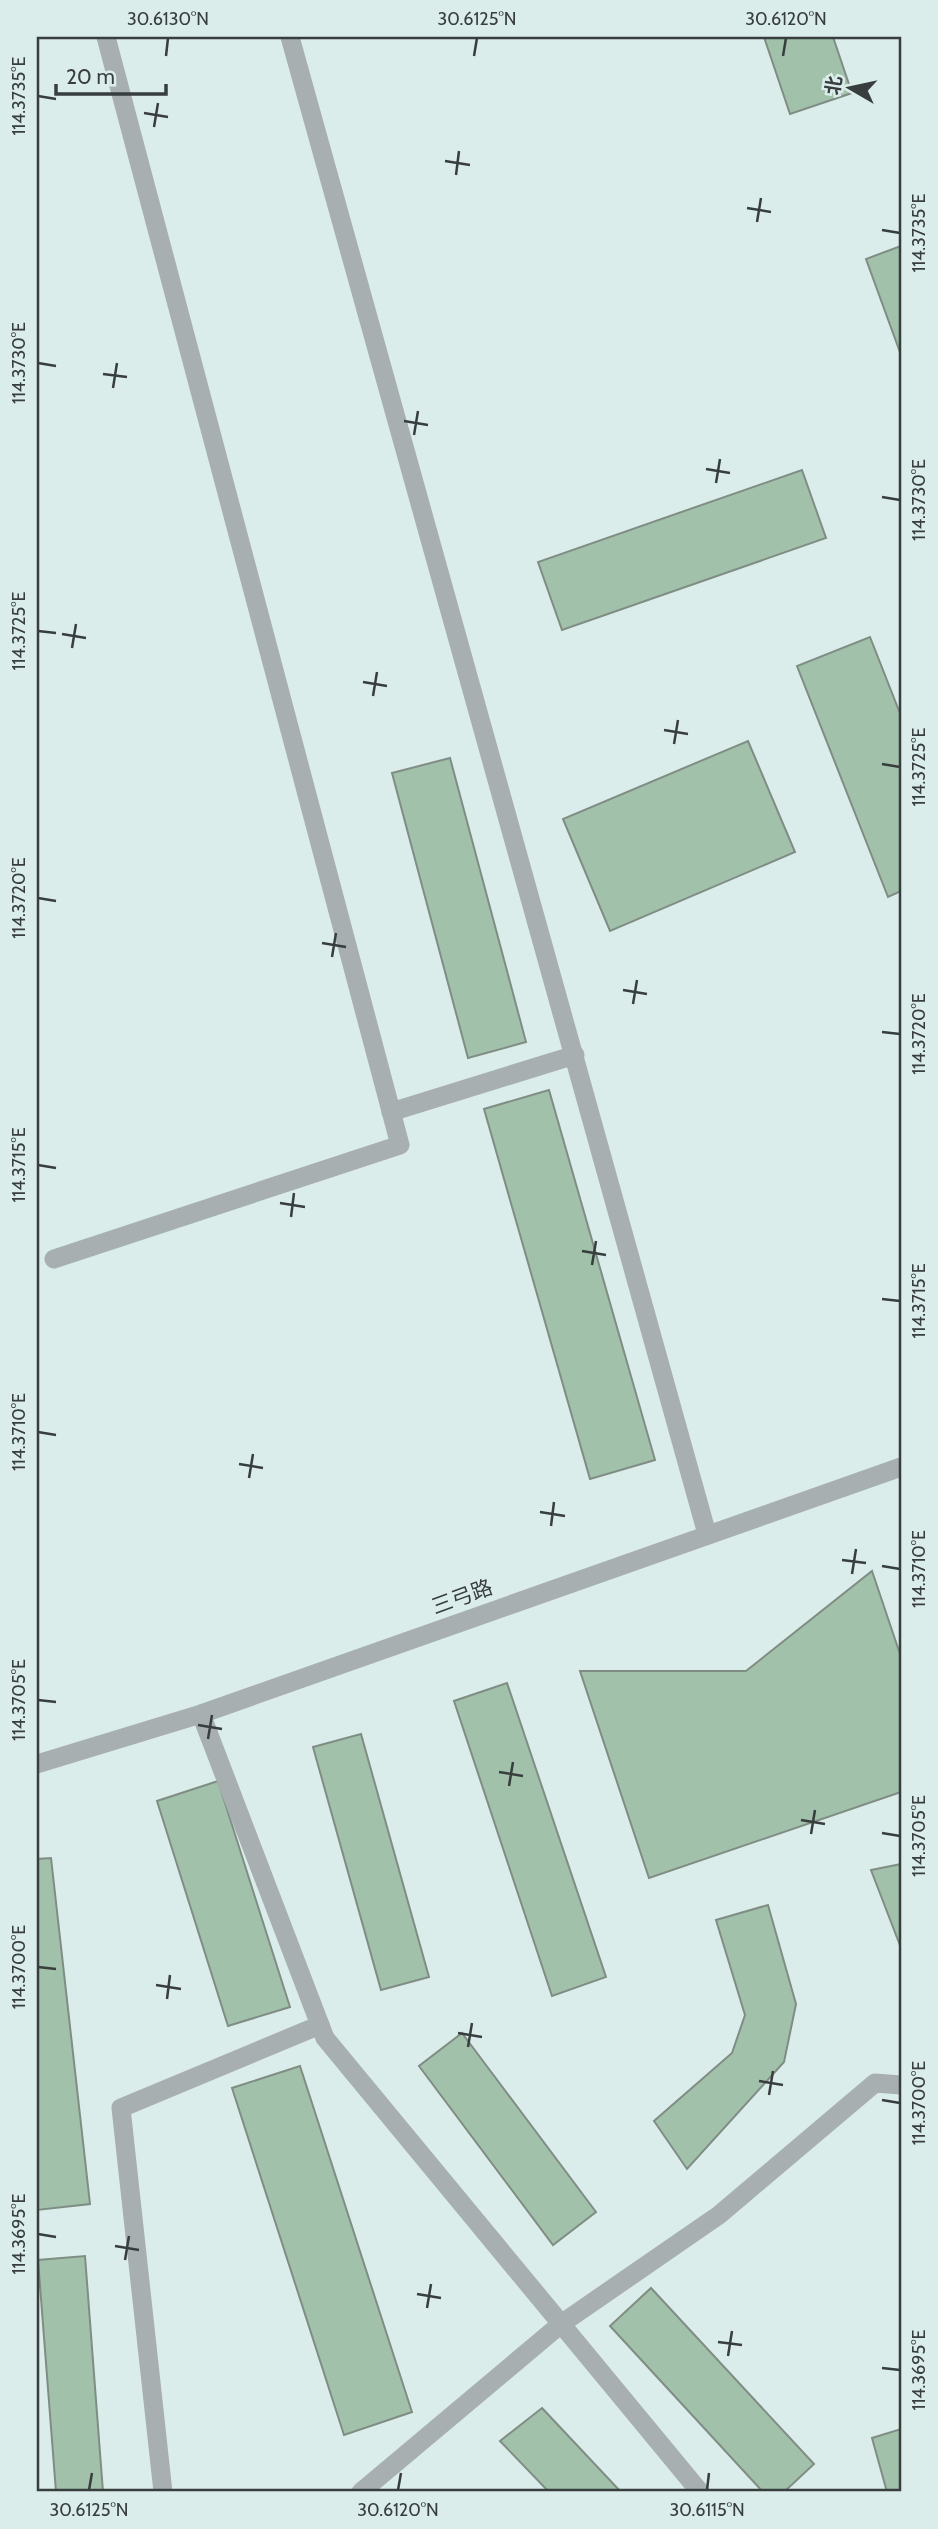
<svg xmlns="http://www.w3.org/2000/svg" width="938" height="2529" viewBox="0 0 938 2529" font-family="Cabin,'Noto Sans SC',sans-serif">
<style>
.building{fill:#a1c1ab;stroke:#808d84;stroke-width:2}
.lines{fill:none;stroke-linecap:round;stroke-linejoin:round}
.service{stroke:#a8afb1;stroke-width:19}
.minor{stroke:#a8afb1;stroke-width:19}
.ticks{fill:none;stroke:#373e3d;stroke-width:2.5}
.labels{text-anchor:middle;stroke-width:7;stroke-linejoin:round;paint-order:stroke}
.street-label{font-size:21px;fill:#373e3d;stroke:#dbedeb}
.neatline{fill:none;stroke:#373e3d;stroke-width:2.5}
.ticks-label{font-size:18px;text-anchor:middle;fill:#373e3d}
</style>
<rect width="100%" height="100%" fill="#dbedeb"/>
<g class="building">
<polygon points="764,37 833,37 852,93 790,114"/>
<polygon points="901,246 901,355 866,259"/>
<polygon points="802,470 826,538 562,630 538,562"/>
<polygon points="870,637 901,716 901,891 888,897 797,666"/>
<polygon points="748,741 795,852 610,931 563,819"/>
<polygon points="450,758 526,1042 468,1058 392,773"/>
<polygon points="549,1090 655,1460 590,1479 484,1109"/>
<polygon points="872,1571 901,1657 901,1792 649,1878 580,1671 746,1671"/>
<polygon points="507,1683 606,1977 552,1996 454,1701"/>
<polygon points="361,1734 429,1977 381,1990 313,1747"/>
<polygon points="218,1781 290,2007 228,2026 157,1801"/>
<polygon points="51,1858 90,2204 37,2210 37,1859"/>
<polygon points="901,1864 901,1948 871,1870"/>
<polygon points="768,1905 796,2004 784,2062 687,2169 654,2121 732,2053 745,2015 716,1920"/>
<polygon points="462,2033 596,2212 553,2245 419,2066"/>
<polygon points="300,2066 412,2412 344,2435 232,2088"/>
<polygon points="85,2256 103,2492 56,2492 38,2260"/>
<polygon points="651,2288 814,2464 784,2492 763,2492 610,2326"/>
<polygon points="542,2408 621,2492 549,2492 500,2441"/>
<polygon points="901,2429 901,2492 887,2492 872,2438"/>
</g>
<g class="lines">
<g class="service">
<polyline points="290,37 707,1534"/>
<polyline points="391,1112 575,1055"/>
<polyline points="54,1259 400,1145 106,37"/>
<polyline points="163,2492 121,2108 320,2025"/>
<polyline points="361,2492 561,2324 719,2215 875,2083 901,2085"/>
</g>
<g class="minor">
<polyline points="201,1714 325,2038 700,2492"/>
<polyline points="37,1764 201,1714 901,1467"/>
</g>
</g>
<path class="ticks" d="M166,56l2,-18M474,56l3,-18M783,56l3,-18M38,96l18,3M144,113l24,4M154,127l4,-24M445,161l25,4M456,175l3,-24M747,208l24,4M757,222l4,-24M882,230l18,3M38,363l18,3M103,374l24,3M113,388l4,-25M404,421l24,4M414,435l4,-24M706,469l24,4M716,483l4,-24M882,497l18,3M38,631l18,2M62,634l24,4M72,648l4,-24M363,682l24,4M373,696l4,-24M664,730l24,4M674,744l4,-24M882,764l18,3M38,898l18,3M322,943l24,4M332,957l4,-24M623,990l24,4M633,1004l4,-24M882,1032l18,2M38,1165l18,3M280,1203l25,4M291,1217l3,-24M582,1251l24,4M592,1265l4,-24M882,1299l18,2M38,1432l18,3M239,1464l24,4M249,1478l4,-24M540,1512l25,4M551,1526l3,-24M842,1560l24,3M882,1566l18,3M852,1574l4,-25M38,1700l18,2M198,1725l24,4M208,1739l4,-24M499,1772l24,4M509,1786l4,-24M801,1820l24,4M882,1833l18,3M811,1834l4,-24M38,1967l18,2M156,1985l25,4M167,1999l3,-24M458,2033l24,4M468,2047l4,-24M759,2081l24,4M769,2095l4,-24M882,2100l18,3M38,2234l18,3M115,2246l24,4M125,2260l4,-24M417,2294l24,4M427,2308l4,-24M718,2342l24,3M728,2356l4,-25M882,2368l18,2M89,2490l3,-17M398,2490l3,-17M707,2490l2,-17"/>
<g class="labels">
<g class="street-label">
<text transform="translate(462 1597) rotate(-20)" y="7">三弓路</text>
</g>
</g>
<rect width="938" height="2529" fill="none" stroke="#dbedeb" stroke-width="77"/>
<g transform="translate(850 88) rotate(279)" stroke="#dbedeb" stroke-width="5" paint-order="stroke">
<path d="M0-5L12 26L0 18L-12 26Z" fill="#373e3d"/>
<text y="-10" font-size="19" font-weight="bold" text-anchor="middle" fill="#373e3d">北</text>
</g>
<path d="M56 84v10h110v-10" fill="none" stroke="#373e3d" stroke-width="3.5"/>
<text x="66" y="84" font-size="21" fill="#373e3d" stroke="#dbedeb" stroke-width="5" paint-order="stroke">20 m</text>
<rect x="38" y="38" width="862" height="2452" class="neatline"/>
<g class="ticks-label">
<text x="168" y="25">30.6130°N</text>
<text x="477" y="25">30.6125°N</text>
<text x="786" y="25">30.6120°N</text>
<text transform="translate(19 96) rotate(-90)" y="6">114.3735°E</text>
<text transform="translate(919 233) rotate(-90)" y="6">114.3735°E</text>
<text transform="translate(19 363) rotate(-90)" y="6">114.3730°E</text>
<text transform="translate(919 500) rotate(-90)" y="6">114.3730°E</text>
<text transform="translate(19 631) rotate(-90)" y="6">114.3725°E</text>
<text transform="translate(919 767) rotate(-90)" y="6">114.3725°E</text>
<text transform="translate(19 898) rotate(-90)" y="6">114.3720°E</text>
<text transform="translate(919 1034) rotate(-90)" y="6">114.3720°E</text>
<text transform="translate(19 1165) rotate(-90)" y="6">114.3715°E</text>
<text transform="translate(919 1301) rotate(-90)" y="6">114.3715°E</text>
<text transform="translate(19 1432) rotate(-90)" y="6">114.3710°E</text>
<text transform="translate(919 1569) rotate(-90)" y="6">114.3710°E</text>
<text transform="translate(19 1700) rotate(-90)" y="6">114.3705°E</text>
<text transform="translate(919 1836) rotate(-90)" y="6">114.3705°E</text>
<text transform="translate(19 1967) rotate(-90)" y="6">114.3700°E</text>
<text transform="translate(919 2103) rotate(-90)" y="6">114.3700°E</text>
<text transform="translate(19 2234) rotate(-90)" y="6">114.3695°E</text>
<text transform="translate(919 2370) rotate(-90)" y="6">114.3695°E</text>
<text x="89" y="2516">30.6125°N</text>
<text x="398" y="2516">30.6120°N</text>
<text x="707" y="2516">30.6115°N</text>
</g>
</svg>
